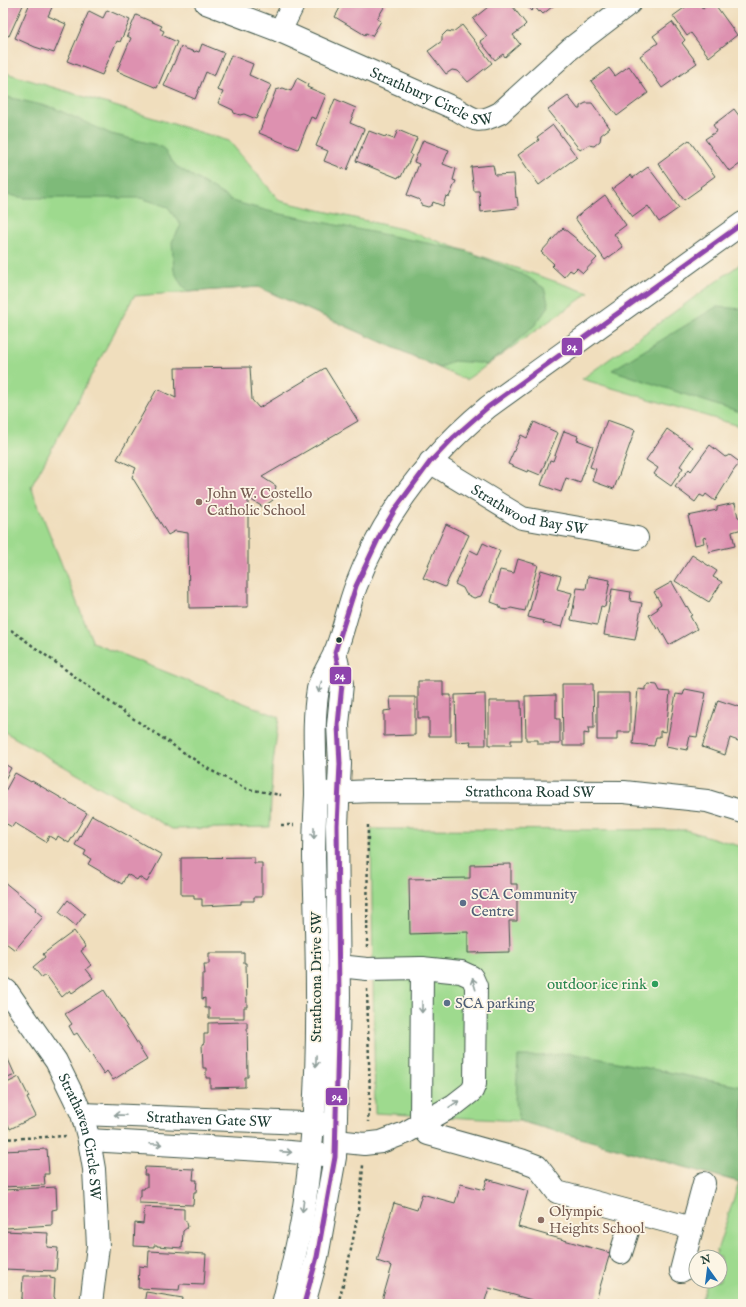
<svg xmlns="http://www.w3.org/2000/svg" width="746" height="1307" viewBox="0 0 746 1307" font-family="'IM FELL English',serif">
<style>
.green{fill:#9eda8e;stroke:#5e8c61}
.forest{fill:#7eba79;stroke:#4e7c56}
.building{fill:#dd91b0}
.lines{fill:none;stroke-linecap:round;stroke-linejoin:round}
.minor-casing{stroke:#3e5549;stroke-width:24}
.path{stroke:#3e5549;stroke-width:2.5;stroke-dasharray:3 3;stroke-linecap:butt}
.minor{stroke:#fff;stroke-width:22}
.bus-1-casing{stroke:#fcf5e5;stroke-width:8}
.bus-1{stroke:#8e44ad;stroke-width:5}
.oneway{stroke:#8f9e9a}
.education-dot{fill:#8d6e63;stroke:#fcf5e5;stroke-width:1.5}
.bus-dot{fill:#1f3d34;stroke:#fcf5e5;stroke-width:1.5}
.service-dot{fill:#5c6f8a;stroke:#fcf5e5;stroke-width:1.5}
.leisure-dot{fill:#2e9e5b;stroke:#fcf5e5;stroke-width:1.5}
.labels{text-anchor:middle;stroke-width:3.5;stroke-linejoin:round;paint-order:stroke}
.street-label{font-size:15px;fill:#1f3d34;stroke:#fcf5e5}
.education-label{font-size:15px;fill:#785e54;stroke:#fcf5e5;text-anchor:start}
.service-label{font-size:15px;fill:#4e5e75;stroke:#fcf5e5;text-anchor:start}
.leisure-label{font-size:15px;fill:#27864d;stroke:#fcf5e5;text-anchor:end}
.line-badge{stroke:#fcf5e5;stroke-width:1.5}
.badge-label{font-size:11px;text-anchor:middle;font-weight:bold;fill:#fff}
</style>
<rect width="100%" height="100%" fill="#fcf5e5"/>
<filter id="ink" filterUnits="userSpaceOnUse"><feTurbulence type="fractalNoise" baseFrequency=".025" numOctaves="2"/><feDisplacementMap in="SourceGraphic" scale="8" xChannelSelector="R" yChannelSelector="G"/><feConvolveMatrix kernelMatrix="1 2 1 2 8 2 1 2 1" color-interpolation-filters="sRGB"/></filter>
<filter id="wash" filterUnits="userSpaceOnUse"><feTurbulence type="fractalNoise" baseFrequency=".012" numOctaves="4" result="noise"/><feDisplacementMap in="SourceGraphic" scale="16" xChannelSelector="R" yChannelSelector="G"/><feGaussianBlur stdDeviation="0.9" result="paint"/><feColorMatrix in="noise" values="0 0 0 0 0 0 0 0 0 0 0 0 0 0 0 0 0 1.4 0 .05"/><feComposite in="paint" operator="in"/></filter>
<g filter="url(#wash)">
<rect width="100%" height="100%" fill="#f0debd"/>
<g class="green">
<polygon points="3,72 229,141 280,201 402,229 589,293 466,380 258,287 134,296 31,487 93,643 279,717 272,771 270,827 172,829 3,731"/>
<polygon points="743,262 743,427 582,379"/>
<polygon points="371,829 686,830 743,847 743,1304 700,1304 708,1281 720,1281 720,1257 715,1257 739,1182 519,1121 375,1113"/>
</g>
<g class="forest">
<polygon points="3,96 54,108 111,134 161,146 176,166 235,202 276,213 467,251 526,276 544,288 549,306 535,325 504,352 486,365 480,363 453,361 440,368 258,287 188,292 181,284 174,271 172,242 181,225 168,207 141,198 25,198 3,194"/>
<polygon points="716,307 743,309 743,414 612,370"/>
<polygon points="571,1053 743,1087 743,1219 739,1182 519,1121 516,1101 518,1056 540,1056"/>
</g>
<g id="blocks">
<g class="building">
<polygon points="3,3 24,3 9,36 3,34"/>
<polygon points="30,3 54,3 48,16 66,24 54,53 35,47 15,38"/>
<polygon points="340,3 384,3 386,4 377,19 381,21 372,36 366,33 365,35 335,17 342,4"/>
<polygon points="493,3 510,3 526,24 523,27 524,27 513,35 520,44 505,57 503,54 495,60 480,41 487,36 473,19"/>
<polygon points="524,3 557,3 543,14 540,11 539,12 535,7 531,11"/>
<polygon points="691,3 699,3 703,9 710,3 714,3 737,35 709,57 691,33 687,36 673,16"/>
<polygon points="107,10 130,20 120,42 117,41 102,75 67,61 89,11 103,18"/>
<polygon points="136,15 162,26 160,29 164,31 162,35 177,42 157,88 117,71 131,38 127,36"/>
<polygon points="672,22 685,40 682,43 697,63 662,88 640,56 658,43 653,36"/>
<polygon points="462,25 492,63 468,82 458,71 452,70 446,74 428,51 442,41 442,36 447,31 453,32"/>
<polygon points="202,44 224,53 214,76 206,72 195,99 164,86 181,47 195,52 196,51 199,52"/>
<polygon points="231,55 253,64 249,75 271,85 256,119 244,114 240,115 234,113 233,110 218,103 223,92 217,90"/>
<polygon points="629,66 648,93 617,116 591,81 609,68 615,76"/>
<polygon points="297,78 308,84 307,87 326,95 316,119 311,117 298,149 259,133 276,90 283,88 291,91"/>
<polygon points="568,96 578,109 580,109 580,106 586,103 592,103 610,128 601,135 600,141 594,146 588,145 580,150 548,110"/>
<polygon points="335,99 356,108 350,123 364,129 347,170 324,161 328,151 316,146"/>
<polygon points="734,109 743,121 743,162 730,171 729,169 728,170 705,139 717,131 713,125"/>
<polygon points="553,125 577,157 539,185 518,155 539,140 537,137"/>
<polygon points="398,130 417,138 410,154 412,155 407,166 406,166 401,177 399,176 398,178 356,161 369,131 385,137 385,136 394,139"/>
<polygon points="423,140 449,150 443,164 456,169 453,180 456,181 449,197 446,196 443,206 433,202 432,205 428,207 421,205 420,200 407,195 419,164 414,162"/>
<polygon points="689,140 715,176 700,187 701,188 684,200 658,163"/>
<polygon points="493,165 495,175 514,174 516,198 517,197 518,205 517,208 481,212 479,191 474,191 471,167"/>
<polygon points="648,167 679,208 659,222 648,206 633,217 612,189 631,175 633,178"/>
<polygon points="605,195 626,225 614,234 623,247 605,260 575,218"/>
<polygon points="563,228 578,240 577,240 597,258 583,273 577,268 573,272 570,270 564,277 552,266 554,264 541,252"/>
<polygon points="250,367 252,400 259,408 325,368 358,421 262,477 276,486 273,500 263,507 248,498 248,607 189,608 188,533 175,531 168,535 132,477 136,468 117,459 157,389 176,398 175,368"/>
<polygon points="607,420 635,430 614,489 592,481 596,469 590,467"/>
<polygon points="534,422 558,433 540,475 528,470 527,472 508,464 521,435 527,438"/>
<polygon points="667,429 693,447 680,466 683,468 671,486 654,474 658,468 646,460"/>
<polygon points="564,431 578,436 577,440 593,446 580,483 566,478 561,492 541,485 550,460 553,461"/>
<polygon points="710,445 725,457 730,455 738,461 738,465 734,470 715,501 706,494 704,497 700,495 695,502 675,487 689,469 691,471"/>
<polygon points="735,503 738,517 743,518 742,529 732,532 735,546 709,552 706,537 703,538 704,543 695,545 688,516 717,510 717,507"/>
<polygon points="446,524 469,535 445,587 423,578 429,565 428,565"/>
<polygon points="483,543 500,551 481,596 474,598 466,594 463,588 455,584 470,550 478,554"/>
<polygon points="692,555 717,571 713,577 722,582 709,602 675,581"/>
<polygon points="518,559 538,565 525,611 511,608 507,610 501,609 499,605 491,602 500,570 514,573"/>
<polygon points="541,570 561,576 557,589 572,593 562,627 543,623 544,621 528,617"/>
<polygon points="588,576 610,580 605,607 601,606 597,625 571,620 577,588 586,589"/>
<polygon points="672,582 686,607 687,606 692,615 690,616 697,629 669,645 659,627 657,629 649,615 658,609 657,607 661,604 654,592"/>
<polygon points="612,589 631,592 630,601 642,603 635,640 604,635"/>
<polygon points="418,681 443,681 443,695 451,695 451,736 429,736 429,718 418,718"/>
<polygon points="562,684 593,684 594,728 588,728 589,734 584,733 584,746 563,746"/>
<polygon points="649,684 657,685 660,691 670,692 666,732 660,731 660,737 656,737 654,746 633,744 638,689 645,690 645,687"/>
<polygon points="685,689 706,693 697,737 690,736 687,750 666,746 676,694 683,695"/>
<polygon points="597,693 630,693 630,732 617,732 617,740 597,740"/>
<polygon points="485,694 486,745 470,745 471,741 456,742 455,695"/>
<polygon points="556,695 556,719 560,719 560,744 538,744 538,740 526,740 525,696"/>
<polygon points="390,697 415,697 415,735 384,736 384,711 391,710"/>
<polygon points="718,700 743,708 743,735 741,742 730,738 725,755 702,747"/>
<polygon points="489,701 521,701 522,740 511,740 511,745 489,745"/>
<polygon points="3,763 11,768 3,783"/>
<polygon points="15,773 31,782 32,781 87,813 69,843 58,836 56,840 49,836 46,842 15,823 12,827 3,822 3,795"/>
<polygon points="92,815 162,855 147,882 139,877 137,880 127,874 122,884 88,864 91,859 84,855 86,851 75,845"/>
<polygon points="254,857 254,863 262,863 262,897 254,897 254,901 241,901 241,904 202,906 202,899 194,899 194,895 181,895 181,858"/>
<polygon points="511,864 511,884 517,884 517,921 509,921 510,952 468,953 468,932 410,934 409,879 470,878 470,865"/>
<polygon points="3,881 36,908 35,910 43,917 15,950 6,943 3,946"/>
<polygon points="68,900 85,914 76,926 59,912"/>
<polygon points="74,931 86,947 81,951 91,965 86,969 93,978 72,993 70,990 62,997 46,975 42,978 33,967 45,957 43,954"/>
<polygon points="209,953 244,953 244,963 246,963 247,1007 244,1007 244,1018 209,1018 209,1008 205,1008 205,998 202,999 202,974 205,974 204,964 209,964"/>
<polygon points="104,990 147,1059 113,1080 107,1071 104,1074 77,1033 74,1035 69,1026 72,1024 65,1014"/>
<polygon points="247,1022 248,1077 245,1077 245,1087 210,1088 210,1078 206,1078 206,1068 203,1068 202,1044 204,1043 204,1034 208,1034 208,1023"/>
<polygon points="7,1057 15,1075 3,1080 3,1059"/>
<polygon points="19,1077 29,1097 27,1098 36,1116 10,1129 8,1124 3,1126 3,1085"/>
<polygon points="47,1149 49,1174 44,1174 45,1185 3,1187 3,1151"/>
<polygon points="145,1167 194,1169 193,1180 197,1180 196,1192 194,1192 193,1205 139,1203 139,1197 141,1197 141,1189 144,1189 145,1187 147,1187 147,1175 144,1175"/>
<polygon points="487,1179 528,1191 518,1227 610,1253 595,1304 546,1304 489,1288 484,1304 381,1304 392,1266 377,1261 394,1203 417,1210 422,1194 455,1203 461,1184 484,1190"/>
<polygon points="56,1187 57,1209 52,1210 52,1225 5,1228 5,1220 3,1220 3,1190"/>
<polygon points="145,1207 184,1209 184,1219 187,1223 188,1227 183,1231 182,1248 157,1246 157,1245 154,1245 154,1247 134,1246 135,1223 143,1224"/>
<polygon points="4,1231 48,1233 47,1247 58,1248 56,1271 3,1269"/>
<polygon points="149,1251 206,1254 204,1285 180,1284 179,1290 138,1288 139,1266 148,1267"/>
<polygon points="23,1276 50,1276 50,1278 55,1279 54,1297 55,1298 55,1304 21,1304 21,1298 22,1298"/>
<polygon points="146,1292 183,1298 182,1304 144,1304"/>
</g>
</g>
</g>
<g filter="url(#ink)">
<use href="#blocks" fill-opacity="0" stroke="#3e5549" stroke-width="1"/>
<g class="lines">
<g class="minor-casing">
<g id="minor">
<path id="s1" d="M206,3l74,28 176,78c20,12 22,15 44,4l70,-64 60,-46"/>
<polyline points="280,31 294,3"/>
<path id="s2" d="M430,462l92,56 115,20"/>
<path id="s3" d="M324,793l50,-2 250,1 83,9 36,11"/>
<polyline points="422,968 421,1124 428,1134 521,1160 537,1166 557,1192 692,1228 704,1183"/>
<path id="s4" d="M3,988l4,3 49,70 26,53 7,26 5,29 4,77 -7,58"/>
<path id="s5" d="M82,1114l245,10"/>
<polyline points="89,1140 278,1151 324,1155"/>
<polyline points="336,1141 364,1144 381,1142 405,1133 454,1105 472,1091 475,1084 476,986 472,977 461,972 422,968 367,969 339,966"/>
<polyline points="621,1253 634,1212"/>
<polyline points="681,1271 692,1228"/>
<path d="M283,1304c7,-28 14,-56 19,-84 12,-76 16,-153 15,-229 0,-45 -2,-90 -3,-134 0,-21 1,-42 2,-62 0,-35 -4,-71 2,-106 3,-13 13,-26 18,-39 8,-21 12,-43 20,-64 27,-71 74,-131 132,-179l255,-184"/>
<polyline points="304,1304 317,1257 335,1157 339,997 337,825 340,764 338,725 342,684 335,652"/>
</g>
</g>
<g class="path">
<polyline points="11,630 125,713 210,770 247,789 281,795"/>
<polyline points="281,825 294,825"/>
<polyline points="367,948 368,824"/>
<polyline points="367,989 370,1099 368,1122"/>
<polyline points="3,1139 66,1136"/>
<path d="M338,1304c12,-45 22,-93 25,-139"/>
</g>
<use href="#minor" class="minor"/>
<g class="bus-1-casing">
<polyline id="bus-1" points="304,1304 317,1257 335,1157 339,997 337,825 340,764 338,725 342,684 335,652 356,586 381,533 396,508 430,462 454,437 488,407 743,223"/>
</g>
<use href="#bus-1" class="bus-1"/>
</g>
<defs><path id="oneway-shaft" d="M-6 0H5M1.5-3L5.5 0L1.5 3" fill="none" stroke-width="1.6" stroke-linecap="round" stroke-linejoin="round"/></defs>
<g class="oneway">
<use href="#oneway-shaft" transform="translate(320 687) rotate(105)"/>
<use href="#oneway-shaft" transform="translate(314 833) rotate(91)"/>
<use href="#oneway-shaft" transform="translate(474 984) rotate(-107)"/>
<use href="#oneway-shaft" transform="translate(422 1007) rotate(91)"/>
<use href="#oneway-shaft" transform="translate(316 1061) rotate(91)"/>
<use href="#oneway-shaft" transform="translate(454 1104) rotate(-34)"/>
<use href="#oneway-shaft" transform="translate(120 1115) rotate(-178)"/>
<use href="#oneway-shaft" transform="translate(156 1144) rotate(3)"/>
<use href="#oneway-shaft" transform="translate(286 1152) rotate(4)"/>
<use href="#oneway-shaft" transform="translate(303 1206) rotate(97)"/>
</g>
</g>
<g class="education-dot">
<circle cx="199" cy="502" r="4"/>
<circle cx="541" cy="1220" r="4"/>
</g>
<circle class="bus-dot" cx="339" cy="640" r="3.5"/>
<g class="service-dot">
<circle cx="463" cy="903" r="4"/>
<circle cx="447" cy="1003" r="4"/>
</g>
<circle class="leisure-dot" cx="655" cy="984" r="4"/>
<g class="labels">
<g class="street-label">
<text dy="5" stroke="none"><textPath href="#s1" startOffset="245">Strathbury Circle SW</textPath></text>
<text dy="5" stroke="none"><textPath href="#s2" startOffset="112">Strathwood Bay SW</textPath></text>
<text dy="5" stroke="none"><textPath href="#s3" startOffset="206">Strathcona Road SW</textPath></text>
<text transform="translate(316 977) rotate(-90)" y="5">Strathcona Drive SW</text>
<text dy="5" stroke="none"><textPath href="#s5" startOffset="127">Strathaven Gate SW</textPath></text>
<text dy="5" stroke="none"><textPath href="#s4" startOffset="171">Strathaven Circle SW</textPath></text>
</g>
<g class="education-label">
<text x="207" y="498">John W. Costello<tspan x="207" dy="17">Catholic School</tspan></text>
<text x="549" y="1216">Olympic<tspan x="549" dy="17">Heights School</tspan></text>
</g>
<g class="service-label">
<text x="471" y="899">SCA Community<tspan x="471" dy="17">Centre</tspan></text>
<text x="455" y="1008">SCA parking</text>
</g>
<g class="leisure-label">
<text x="647" y="989">outdoor ice rink</text>
</g>
</g>
<g class="line-badge">
<rect x="561" y="337" width="22" height="19" rx="4" fill="#8e44ad"/>
<rect x="329" y="666" width="23" height="19" rx="4" fill="#8e44ad"/>
<rect x="325" y="1087" width="23" height="19" rx="4" fill="#8e44ad"/>
</g>
<g class="badge-label">
<text x="572" y="350">94</text>
<text x="340" y="679">94</text>
<text x="337" y="1100">94</text>
</g>
<rect width="746" height="1307" fill="none" stroke="#fcf5e5" stroke-width="16"/>
<g transform="translate(708 1269) rotate(346)"><circle r="19" fill="#fcf5e5" stroke="#a4ab9e"/>
<path d="M0-3L7 15L0 10L-7 15Z" fill="#1f6fb2"/>
<text y="-6" font-size="11" font-weight="bold" text-anchor="middle" fill="#1f3d34">N</text>
</g>
</svg>
